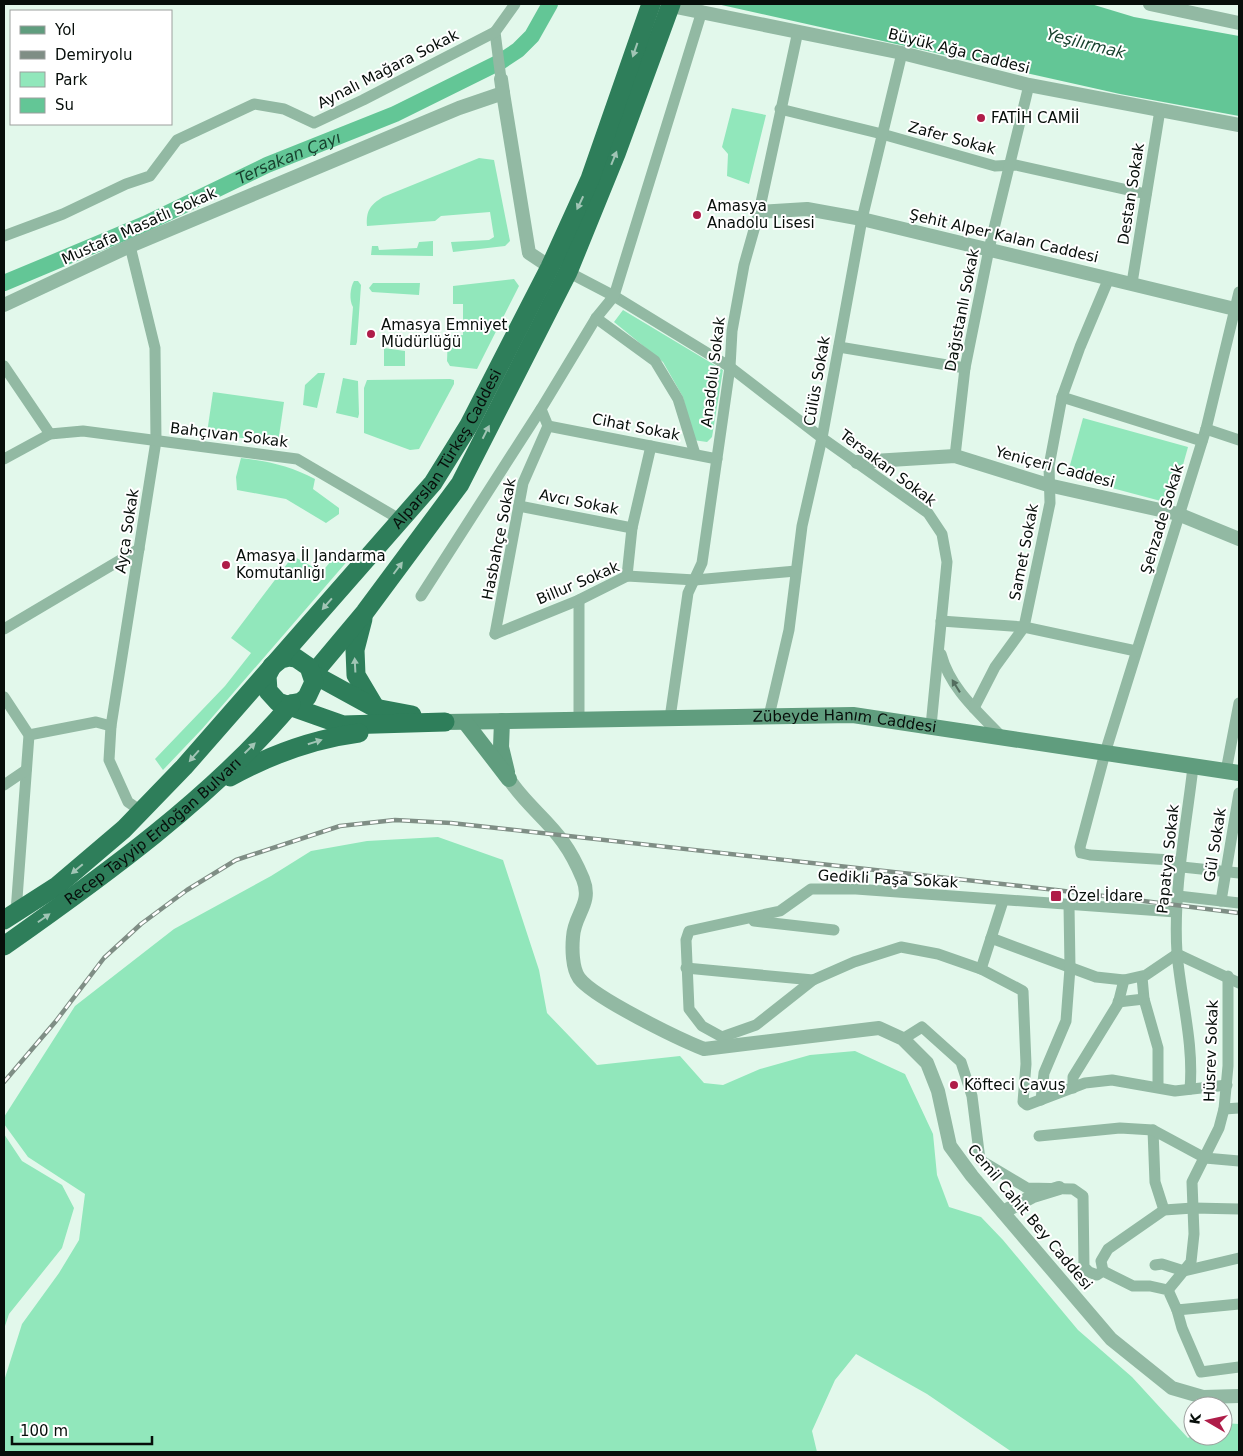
<svg xmlns="http://www.w3.org/2000/svg" width="1243" height="1456" viewBox="0 0 1243 1456" font-family="'DejaVu Sans',sans-serif">
<style>
.green{fill:#91e7bb}
.water{fill:#63c696}
.lines{fill:none;stroke-linecap:round;stroke-linejoin:round}
.river{stroke:#63c696;stroke-width:16}
.minor{stroke:#92b9a3;stroke-width:11}
.tertiary{stroke:#92b9a3;stroke-width:14}
.secondary{stroke:#609d7e;stroke-width:16}
.trunk{stroke:#2e7e5a;stroke-width:19}
.rail-casing{stroke:#7f8e85;stroke-width:4.5}
.rail{stroke:#fff;stroke-width:2.5;stroke-dasharray:8;stroke-linecap:butt}
.oneway{fill:#a1c5b5}
.oneway2{fill:#536c5e}
.poi-dot{fill:#af1d49;stroke:#fff;stroke-width:2}
.labels{text-anchor:middle;stroke-width:4;stroke-linejoin:round;paint-order:stroke}
.street-label{font-size:15px;fill:#070e0a;stroke:#fff}
.poi-label{font-size:15px;fill:#070e0a;stroke:#fff;text-anchor:start}
.water-label{font-size:16px;font-style:italic;fill:#18422f;stroke:#fff}
</style>
<rect width="100%" height="100%" fill="#e2f8eb"/>
<g class="green">
<polygon points="732,108 766,115 749,184 727,176 728,154 722,147"/>
<path d="M479,158l15,2 16,81 -5,5 -52,6 -2,-10 38,-2 5,-3 -4,-25 -49,4 -6,5 -68,5c-1,-15 3,-21 16,-29z"/>
<polygon points="433,241 433,256 371,255 372,246 378,246 379,250 417,248 419,242"/>
<polygon points="514,279 519,286 477,369 450,366 447,361 448,336 463,335 463,304 453,304 453,286"/>
<path d="M354,281h4l3,4 -4,57 -1,3h-6l3,-38c-4,-7 -3,-19 1,-26z"/>
<polygon points="373,283 420,283 419,295 372,292 369,288"/>
<polygon points="623,310 723,370 712,437 707,442 693,440 683,397 663,362 614,322"/>
<polygon points="384,348 405,351 405,366 384,366"/>
<polygon points="318,373 325,373 317,408 303,405 305,385"/>
<polygon points="343,378 358,381 359,414 358,418 336,413"/>
<polygon points="450,379 454,380 454,384 419,449 410,450 364,433 364,388 367,380"/>
<polygon points="213,392 284,402 278,443 207,433"/>
<polygon points="1083,418 1188,447 1172,504 1067,476"/>
<path d="M241,458c27,3 50,8 74,21l-2,10 26,19v6l-13,9 -40,-24 -49,-9 -1,-13z"/>
<polygon points="339,551 350,558 202,729 163,770 155,759 225,686 251,653 231,638 293,556 322,572"/>
<polygon points="438,837 503,860 539,970 547,1013 597,1065 680,1056 704,1083 723,1085 760,1069 810,1055 855,1051 905,1074 933,1134 937,1175 949,1207 981,1217 1003,1240 1078,1330 1132,1377 1188,1438 1193,1435 1223,1436 1223,1423 1239,1424 1239,1452 1012,1452 927,1394 856,1354 835,1380 812,1431 817,1452 4,1452 4,1381 22,1324 59,1273 79,1240 85,1194 28,1157 4,1124 4,1117 75,1006 174,929 271,876 311,851 367,841"/>
<polygon points="4,1134 22,1161 62,1185 74,1208 62,1248 9,1314 4,1329"/>
</g>
<polygon class="water" points="717,4 1091,4 1134,17 1239,36 1239,116 1120,94"/>
<g class="lines">
<path class="river" id="s1" d="M4,283l141,-59 122,-59 128,-51 105,-52 18,-12 14,-14 18,-32"/>
<g class="minor">
<polyline points="501,79 495,32 515,4"/>
<polyline points="780,109 882,134 995,166 1016,165 1146,194"/>
<polyline points="4,236 63,214 126,184 150,176 177,140 254,104 284,109 314,123 363,100 495,32"/>
<polyline points="130,246 155,348 156,441 111,726 109,760 128,802 141,811"/>
<polyline points="568,272 614,296 730,367 822,438 928,513 942,534 947,562 931,726"/>
<polyline points="1132,283 1160,110"/>
<polyline points="1239,292 1206,429 1105,753 1080,847 1081,853 1090,855 1171,860 1182,867 1239,873"/>
<polyline points="596,318 655,361 678,399 695,454"/>
<polyline points="839,347 965,368"/>
<polyline points="4,366 50,434"/>
<polyline points="1062,397 1202,441"/>
<polyline points="548,426 717,459"/>
<polyline points="1206,429 1239,440"/>
<polyline points="955,456 965,368 989,249 1029,85"/>
<polyline points="4,459 50,434 83,431 297,459 401,520"/>
<polyline points="519,506 632,528"/>
<polyline points="627,576 632,528 651,446"/>
<polyline points="421,596 541,409"/>
<polyline points="579,600 579,720"/>
<polyline points="941,621 1024,627 1136,651"/>
<polyline points="4,629 139,549"/>
<polyline points="495,634 523,483 548,426 541,409 596,318 614,296 702,11"/>
<polyline points="495,634 579,600 627,576 695,580 796,571"/>
<path d="M941,654c9,34 36,57 59,81"/>
<polyline points="4,697 29,735 16,912"/>
<polyline points="974,708 995,667 1024,627 1050,503 1049,466 1062,397 1080,347 1109,278"/>
<polyline points="769,716 789,630 802,526 822,438 862,219 902,53"/>
<polyline points="670,718 688,593 702,563 730,367 732,331 744,265 759,212 798,31"/>
<polyline points="29,735 96,722 111,726"/>
<polyline points="1226,771 1239,703"/>
<polyline points="4,785 26,770"/>
<polyline points="1178,896 1239,903"/>
<polyline points="1221,901 1239,793"/>
<polyline points="754,921 834,930"/>
<polyline points="991,938 1096,977 1124,980"/>
<polyline points="1177,954 1239,983"/>
<polyline points="686,968 813,980 854,962 901,947 938,954 981,969 1023,991 1026,1064 1023,1102 1027,1105 1085,1083 1112,1080 1175,1091 1227,1085"/>
<polyline points="981,969 1003,901"/>
<polyline points="1142,977 1144,999 1158,1048 1158,1087"/>
<polyline points="813,980 756,1025 722,1037 702,1026 689,1009 686,940 689,931 780,911 811,889 856,889 1176,912"/>
<polyline points="1118,1002 1144,999"/>
<polyline points="903,1039 922,1027 961,1062 972,1096 980,1160 1027,1188 1073,1189 1083,1196 1084,1267 1089,1272 1097,1275 1103,1271 1133,1286 1150,1286 1168,1290 1177,1310 1239,1304"/>
<polyline points="1073,1088 1073,1077 1118,1004 1124,980 1146,975 1177,954"/>
<path d="M1190,1089c4,-46 -9,-90 -13,-136 -4,-62 9,-125 16,-186"/>
<polyline points="1041,1100 1044,1073 1066,1021 1070,968 1069,905"/>
<polyline points="1224,1109 1239,1108"/>
<polyline points="1153,1130 1155,1182 1164,1210"/>
<polyline points="1039,1136 1120,1128 1153,1130 1205,1158 1239,1161"/>
<polyline points="1155,1265 1162,1264 1184,1271 1239,1258"/>
<polyline points="1103,1271 1101,1261 1108,1249 1164,1210 1193,1208 1239,1209"/>
<polyline points="1168,1290 1191,1262 1194,1234 1192,1182 1219,1128 1224,1109 1228,1066 1228,976"/>
<polyline points="1177,1310 1182,1328 1201,1372 1239,1367"/>
</g>
<g class="tertiary">
<polyline points="1150,4 1239,23"/>
<polyline points="671,6 902,53 1029,85 1239,125"/>
<polyline points="501,79 503,93"/>
<polyline points="759,212 807,209 862,219 1239,310"/>
<polyline points="4,305 130,246 459,108 503,93 529,253 550,267"/>
<polyline points="857,462 955,456 1048,485 1178,514 1239,539"/>
<path d="M509,779c15,24 38,40 54,63 8,11 15,25 20,37 10,25 -9,35 -10,58 -1,11 -1,31 6,41 15,20 100,61 125,71l175,-21 24,11 24,24 11,28 12,55 22,30 139,163 61,49 31,9 36,-1"/>
<polyline points="1003,1212 1033,1196 1059,1188"/>
</g>
<g class="secondary">
<polyline points="502,721 501,747 507,772"/>
<path id="s2" d="M445,722l408,-7 386,58"/>
<polyline points="465,722 509,779"/>
</g>
<g class="trunk">
<polyline points="363,619 355,650 356,675 375,707"/>
<polyline points="313,674 365,612 460,484 568,272 616,154 671,4"/>
<polyline points="313,674 375,708 412,715"/>
<polyline points="291,704 301,702 307,697 314,682 309,667 296,658 289,657 281,659 272,666 267,676 268,691 278,702 343,725 445,722"/>
<path d="M230,777c40,-22 83,-38 129,-44"/>
<path id="s3" d="M4,920l53,-34 67,-57 60,-62 249,-284 36,-58 81,-158 40,-88 61,-175"/>
<path id="s4" d="M4,946c98,-69 209,-149 287,-242"/>
</g>
<g class="rail-casing">
<polyline id="rail" points="4,1082 56,1021 104,958 141,924 187,890 236,860 340,826 395,820 451,823 1056,890 1239,913"/>
</g>
<use href="#rail" class="rail"/>
</g>
<defs><path id="oneway-solid" d="M-6-.8H1V-3.2L6.5 0L1 3.2V.8H-6Z" transform="scale(1.25)"/></defs>
<g class="oneway">
<use href="#oneway-solid" transform="translate(635 50) rotate(109)"/>
<use href="#oneway-solid" transform="translate(614 158) rotate(-68)"/>
<use href="#oneway-solid" transform="translate(580 203) rotate(115)"/>
<use href="#oneway-solid" transform="translate(486 432) rotate(-63)"/>
<use href="#oneway-solid" transform="translate(398 568) rotate(-53)"/>
<use href="#oneway-solid" transform="translate(327 604) rotate(131)"/>
<use href="#oneway-solid" transform="translate(355 665) rotate(-93)"/>
<use href="#oneway-solid" transform="translate(315 742) rotate(-17)"/>
<use href="#oneway-solid" transform="translate(250 748) rotate(-44)"/>
<use href="#oneway-solid" transform="translate(194 756) rotate(131)"/>
<use href="#oneway-solid" transform="translate(77 869) rotate(140)"/>
<use href="#oneway-solid" transform="translate(44 918) rotate(-35)"/>
</g>
<use class="oneway2" href="#oneway-solid" transform="translate(956 686) rotate(-122)"/>
<g class="poi-dot">
<circle cx="981" cy="118" r="5"/>
<circle cx="697" cy="215" r="5"/>
<circle cx="371" cy="334" r="5"/>
<circle cx="226" cy="565" r="5"/>
<rect x="1050" y="890" width="12" height="12" rx="2.5"/>
<circle cx="954" cy="1085" r="5"/>
</g>
<g class="labels">
<g class="street-label">
<text transform="translate(959 51) rotate(14)" y="5">Büyük Ağa Caddesi</text>
<text transform="translate(388 69) rotate(-27)" y="5">Aynalı Mağara Sokak</text>
<text transform="translate(952 138) rotate(15)" y="5">Zafer Sokak</text>
<text transform="translate(1131 194) rotate(-81)" y="5">Destan Sokak</text>
<text transform="translate(139 226) rotate(-24)" y="5">Mustafa Masatlı Sokak</text>
<text transform="translate(1004 236) rotate(13)" y="5">Şehit Alper Kalan Caddesi</text>
<text transform="translate(962 310) rotate(-79)" y="5">Dağıstanlı Sokak</text>
<text transform="translate(713 372) rotate(-83)" y="5">Anadolu Sokak</text>
<text transform="translate(817 381) rotate(-80)" y="5">Cülüs Sokak</text>
<text transform="translate(636 427) rotate(11)" y="5">Cihat Sokak</text>
<text transform="translate(229 435) rotate(7)" y="5">Bahçıvan Sokak</text>
<text dy="5" stroke="none"><textPath href="#s3" startOffset="651">Alparslan Türkeş Caddesi</textPath></text>
<text transform="translate(1055 467) rotate(15)" y="5">Yeniçeri Caddesi</text>
<text transform="translate(888 468) rotate(37)" y="5">Tersakan Sokak</text>
<text transform="translate(579 502) rotate(11)" y="5">Avcı Sokak</text>
<text transform="translate(1162 519) rotate(-73)" y="5">Şehzade Sokak</text>
<text transform="translate(127 531) rotate(-81)" y="5">Ayça Sokak</text>
<text transform="translate(499 539) rotate(-79)" y="5">Hasbahçe Sokak</text>
<text transform="translate(1024 552) rotate(-79)" y="5">Samet Sokak</text>
<text transform="translate(578 583) rotate(-23)" y="5">Billur Sokak</text>
<text dy="5" stroke="none"><textPath href="#s2" startOffset="400">Zübeyde Hanım Caddesi</textPath></text>
<text dy="5" stroke="none"><textPath href="#s4" startOffset="188">Recep Tayyip Erdoğan Bulvarı</textPath></text>
<text transform="translate(1215 845) rotate(-81)" y="5">Gül Sokak</text>
<text transform="translate(1168 859) rotate(-84)" y="5">Papatya Sokak</text>
<text transform="translate(888 879) rotate(3)" y="5">Gedikli Paşa Sokak</text>
<text transform="translate(1211 1051) rotate(-88)" y="5">Hüsrev Sokak</text>
<text transform="translate(1030 1217) rotate(50)" y="5">Cemil Cahit Bey Caddesi</text>
</g>
<g class="poi-label">
<text x="991" y="123">FATİH CAMİİ</text>
<text x="707" y="211">Amasya<tspan x="707" dy="17">Anadolu Lisesi</tspan></text>
<text x="381" y="330">Amasya Emniyet<tspan x="381" dy="17">Müdürlüğü</tspan></text>
<text x="236" y="561">Amasya İl Jandarma<tspan x="236" dy="17">Komutanlığı</tspan></text>
<text x="1067" y="901">Özel İdare</text>
<text x="964" y="1090">Köfteci Çavuş</text>
</g>
<g class="water-label">
<text transform="translate(1086 43) rotate(14)" y="6">Yeşilırmak</text>
<text dy="6" stroke="none"><textPath href="#s1" startOffset="311">Tersakan Çayı</textPath></text>
</g>
</g>
<rect width="1243" height="1456" fill="none" stroke="#070e0a" stroke-width="10"/>
<rect x="10" y="10" width="162" height="115" fill="#ffffff" stroke="#9c9f9d"/>
<rect x="20" y="26" width="25" height="8" fill="#609d7e" stroke="#9c9f9d"/>
<text x="55" y="35" font-size="15" fill="#070e0a">Yol</text>
<rect x="20" y="51" width="25" height="8" fill="#7f8e85" stroke="#9c9f9d"/>
<text x="55" y="60" font-size="15" fill="#070e0a">Demiryolu</text>
<rect x="20" y="72" width="25" height="15" fill="#91e7bb" stroke="#9c9f9d"/>
<text x="55" y="85" font-size="15" fill="#070e0a">Park</text>
<rect x="20" y="98" width="25" height="15" fill="#63c696" stroke="#9c9f9d"/>
<text x="55" y="110" font-size="15" fill="#070e0a">Su</text>
<g transform="translate(1208 1421) rotate(279)"><circle r="24" fill="#ffffff" stroke="#9c9f9d"/>
<path d="M0-4L9 19L0 12L-9 19Z" fill="#af1d49"/>
<text y="-8" font-size="14" font-weight="bold" text-anchor="middle" fill="#070e0a">K</text>
</g>
<path d="M12 1436v8h140v-8" fill="none" stroke="#070e0a" stroke-width="2.5"/>
<text x="20" y="1436" font-size="15" fill="#070e0a" stroke="#ffffff" stroke-width="4" paint-order="stroke">100 m</text>
</svg>
